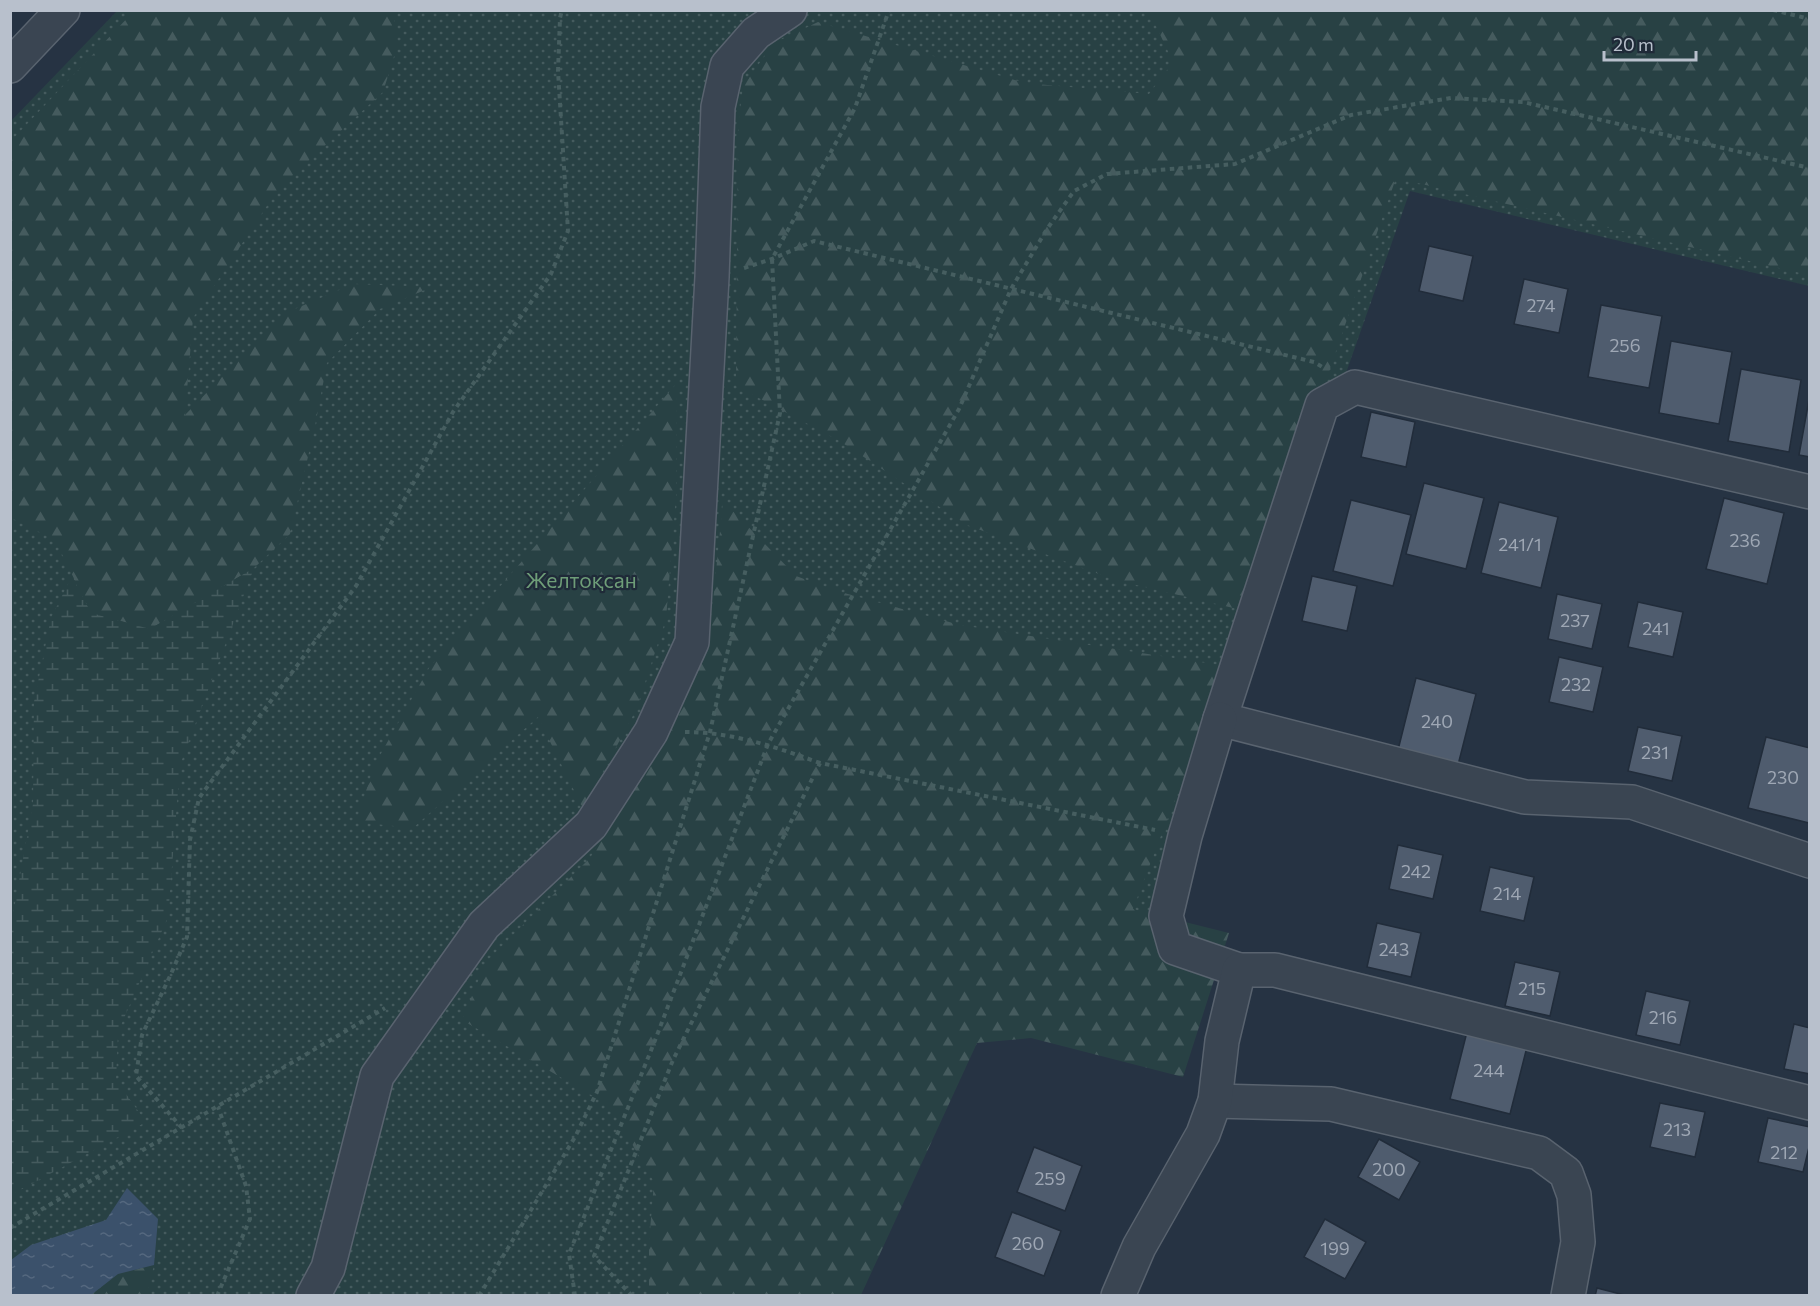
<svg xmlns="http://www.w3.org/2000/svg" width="1820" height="1306" viewBox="0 0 1820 1306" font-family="Commissioner,sans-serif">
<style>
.green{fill:url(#green-dots)}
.forest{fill:url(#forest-firs)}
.wetland{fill:url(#wetland-marsh)}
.water{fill:url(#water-ripples)}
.building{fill:#4f5c6e;stroke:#212c3a;stroke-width:1.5}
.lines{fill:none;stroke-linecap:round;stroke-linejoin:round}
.minor-casing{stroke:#59636f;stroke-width:36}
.path{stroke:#465e60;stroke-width:4;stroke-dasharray:4.5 4.5;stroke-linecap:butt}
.minor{stroke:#3a4552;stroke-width:33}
.labels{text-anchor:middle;stroke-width:4.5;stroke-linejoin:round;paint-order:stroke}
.number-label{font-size:18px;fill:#9ea7b4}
.park-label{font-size:21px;fill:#6e9d78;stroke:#1f2a38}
</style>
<defs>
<pattern id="green-dots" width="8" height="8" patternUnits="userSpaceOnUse" patternTransform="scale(1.5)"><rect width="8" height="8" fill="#284144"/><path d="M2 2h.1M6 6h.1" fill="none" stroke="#455b5e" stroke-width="1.8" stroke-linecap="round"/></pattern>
<pattern id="forest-firs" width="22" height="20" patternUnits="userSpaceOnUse" patternTransform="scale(1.5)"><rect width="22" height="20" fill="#284144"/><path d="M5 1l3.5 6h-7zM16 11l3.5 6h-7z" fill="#455b5e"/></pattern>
<pattern id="wetland-marsh" width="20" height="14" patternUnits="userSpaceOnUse" patternTransform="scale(1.5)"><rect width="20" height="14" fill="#284144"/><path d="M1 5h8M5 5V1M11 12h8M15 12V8" fill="none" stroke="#455b5e"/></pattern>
<pattern id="water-ripples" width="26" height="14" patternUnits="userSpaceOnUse" patternTransform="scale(1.5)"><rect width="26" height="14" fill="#3b516b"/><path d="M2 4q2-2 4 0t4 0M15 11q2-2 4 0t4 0" fill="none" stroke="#55687f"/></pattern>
</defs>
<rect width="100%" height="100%" fill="#263343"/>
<polygon class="green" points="117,11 1809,11 1809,286 1410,191 1116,1027 969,1001 837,1295 11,1295 10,122"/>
<g class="forest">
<polygon points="134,11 394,11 396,50 383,92 278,189 193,318 185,415 283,314 353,284 432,287 380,309 327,363 314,431 290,534 254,568 150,629 91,613 55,540 11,518 10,142"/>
<polygon points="1139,11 1809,11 1809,275 1396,178 1246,611 1115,580 967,525 838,440 736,386 738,127 743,86 774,43 818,22 1025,83 1149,94 1173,62 1150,13"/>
<polygon points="677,383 676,496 666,619 636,710 583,809 538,717 413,828 356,822 374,766 429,668"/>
<polygon points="723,501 796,576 837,591 960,625 1226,666 1133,909 1229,933 1183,1077 1031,1038 977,1043 861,1295 649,1295 649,1243 654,1182 610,1106 462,1020 486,962 590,858 689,691 712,612"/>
<polygon points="154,1265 147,1295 91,1296 118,1274"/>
</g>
<polygon class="wetland" points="254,568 180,765 168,917 118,1032 116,1080 146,1122 11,1195 11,925 33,804 34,702 51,618 72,576 91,613 150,629"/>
<polygon class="water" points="127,1188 158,1219 154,1265 118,1274 91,1295 11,1295 11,1260 31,1245 106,1220"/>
<g class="building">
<polygon points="1429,246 1473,256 1463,301 1419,291"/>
<polygon points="1524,279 1568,289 1559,333 1514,324"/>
<polygon points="1601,305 1662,316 1649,388 1588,377"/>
<polygon points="1671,341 1732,352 1719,424 1659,413"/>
<polygon points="1741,369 1801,380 1789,452 1728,441"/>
<polygon points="1810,394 1810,457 1799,455"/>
<polygon points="1371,412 1415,422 1406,467 1361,457"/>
<polygon points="1424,483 1484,498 1466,569 1406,554"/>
<polygon points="1724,498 1784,513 1767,584 1706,569"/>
<polygon points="1351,500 1411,515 1393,586 1333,571"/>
<polygon points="1499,502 1558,517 1541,588 1481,573"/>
<polygon points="1312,576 1357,586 1347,631 1302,621"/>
<polygon points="1557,594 1602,604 1592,649 1548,639"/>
<polygon points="1638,602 1683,612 1673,657 1628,647"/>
<polygon points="1559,657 1603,667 1593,712 1549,702"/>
<polygon points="1416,678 1476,694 1458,765 1398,750"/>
<polygon points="1638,727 1682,736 1672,781 1628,771"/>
<polygon points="1766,737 1810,748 1809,823 1748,808"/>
<polygon points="1398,845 1443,855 1433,899 1389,889"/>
<polygon points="1490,867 1534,877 1524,921 1480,911"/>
<polygon points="1377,923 1421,933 1411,977 1367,967"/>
<polygon points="1515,962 1560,972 1550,1016 1505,1006"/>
<polygon points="1646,991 1690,1001 1680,1045 1636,1035"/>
<polygon points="1794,1024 1810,1028 1810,1074 1784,1069"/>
<polygon points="1468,1028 1528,1043 1510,1114 1450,1099"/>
<polygon points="1660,1103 1705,1112 1695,1157 1650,1147"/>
<polygon points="1768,1118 1810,1127 1810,1143 1803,1172 1758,1162"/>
<polygon points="1379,1139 1420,1162 1399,1200 1358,1177"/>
<polygon points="1034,1147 1082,1166 1065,1211 1017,1192"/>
<polygon points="1012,1212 1061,1231 1044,1276 995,1257"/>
<polygon points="1325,1219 1366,1242 1345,1279 1304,1257"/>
<polygon points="1597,1288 1628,1296 1595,1296"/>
</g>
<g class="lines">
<g class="minor-casing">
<g id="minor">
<polyline points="10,66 63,10"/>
<polyline points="1810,492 1355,387 1322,405 1220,719 1525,797 1632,802 1810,861"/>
<polyline points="1220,719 1185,836 1166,916 1175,948 1239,970"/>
<polyline points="1215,1101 1331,1104 1539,1153 1566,1173 1574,1195 1578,1242 1568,1296"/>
<polyline points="313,1296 328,1268 377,1076 484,925 591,825 651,732 692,642 712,277 718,107 727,66 756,33 790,10"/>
<polyline points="1118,1296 1139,1247 1203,1134 1215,1101 1222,1041 1239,970 1275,970 1810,1103"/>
</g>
</g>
<g class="path">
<polyline points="1773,10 1810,19"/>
<polyline points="744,268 772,259 814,241 1314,362 1324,368"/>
<path d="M685,732c47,0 91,15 135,31"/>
<polyline points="182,1128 136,1076 142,1035 171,974 187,937 190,840 199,798 356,586 453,412 551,274 568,231 558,71 560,18 562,10"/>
<polyline points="10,1228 385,1008"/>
<polyline points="217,1296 250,1219 246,1186 218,1107"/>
<polyline points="479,1296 575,1137 597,1092 710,732 780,413 772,259 855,108 889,10"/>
<polyline points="575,1296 569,1254 654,1043 768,744 959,409 1011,289 1047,229 1074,191 1107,174 1235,164 1351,115 1451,98 1523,102 1810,168"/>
<polyline points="632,1296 594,1256 673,1060 820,763 1155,830"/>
</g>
<use href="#minor" class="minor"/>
</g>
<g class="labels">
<g class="number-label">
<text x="1541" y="312">274</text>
<text x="1625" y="352">256</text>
<text x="1745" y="547">236</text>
<text x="1520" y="551">241/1</text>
<text x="1575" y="627">237</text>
<text x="1656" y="635">241</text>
<text x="1576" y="691">232</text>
<text x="1437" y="728">240</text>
<text x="1655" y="759">231</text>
<text x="1783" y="784">230</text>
<text x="1416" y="878">242</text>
<text x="1507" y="900">214</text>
<text x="1394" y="956">243</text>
<text x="1532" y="995">215</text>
<text x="1663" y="1024">216</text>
<text x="1489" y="1077">244</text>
<text x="1677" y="1136">213</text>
<text x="1784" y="1159">212</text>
<text x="1389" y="1176">200</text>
<text x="1050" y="1185">259</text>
<text x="1028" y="1250">260</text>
<text x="1335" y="1255">199</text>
</g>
<g class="park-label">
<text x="581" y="588">Желтоқсан</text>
</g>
</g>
<rect width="1820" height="1306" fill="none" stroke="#b8c0cc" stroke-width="24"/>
<path d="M1604 51v9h92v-9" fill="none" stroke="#b8c0cc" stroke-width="3"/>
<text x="1613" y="51" font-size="18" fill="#b8c0cc" stroke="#1f2a38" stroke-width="4.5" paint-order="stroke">20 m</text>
</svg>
